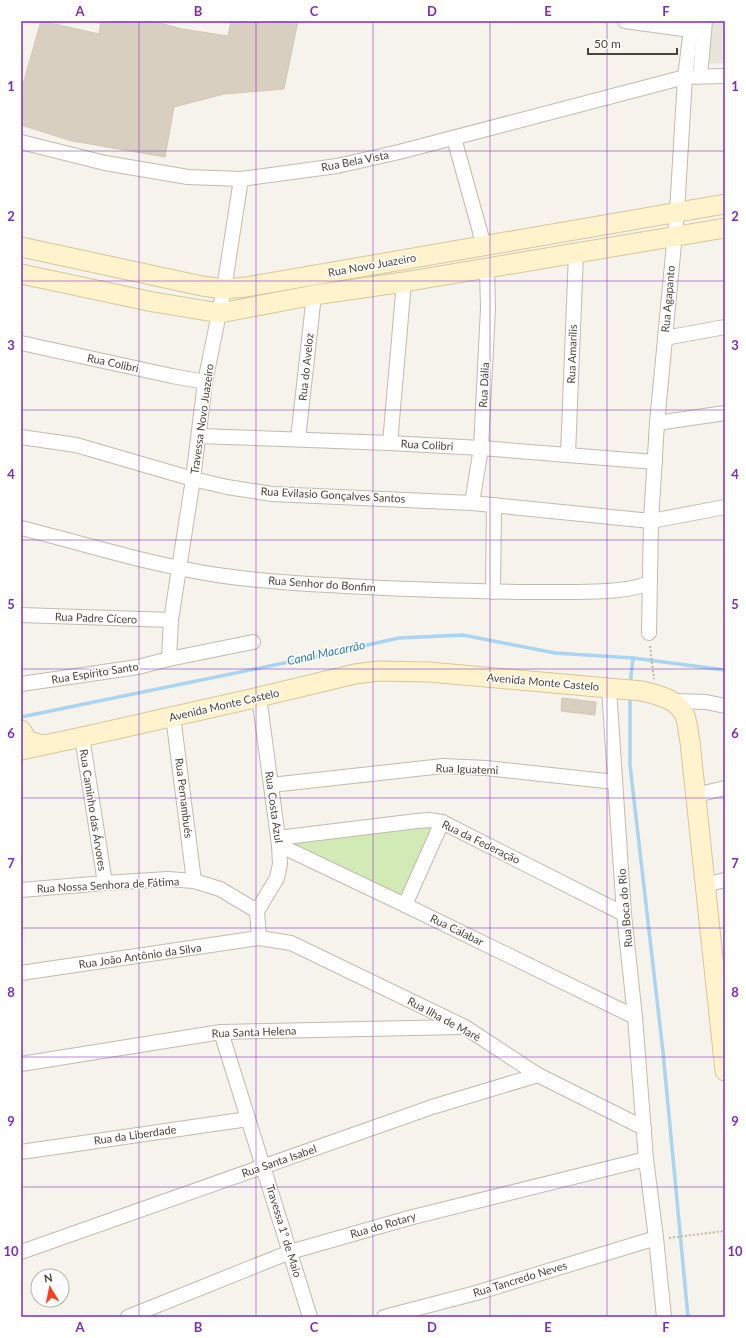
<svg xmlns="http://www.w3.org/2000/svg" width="746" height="1338" viewBox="0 0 746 1338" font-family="Lato,sans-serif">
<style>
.residential{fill:#eae5da}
.green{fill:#d2eab5}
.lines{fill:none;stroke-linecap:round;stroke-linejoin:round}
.stream{stroke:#a9d4f2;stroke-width:3.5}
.building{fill:#d8cfc1;stroke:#d3c7b4}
.street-casing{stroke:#c2bbae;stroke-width:16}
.secondary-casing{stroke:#d6c79b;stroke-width:21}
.path{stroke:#c4b79f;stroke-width:2;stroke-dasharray:2 2;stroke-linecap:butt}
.street{stroke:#fff;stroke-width:14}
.secondary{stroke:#fff3cd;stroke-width:19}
.grid{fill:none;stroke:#7b2cbf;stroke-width:1;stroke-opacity:0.55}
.labels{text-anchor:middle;stroke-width:3;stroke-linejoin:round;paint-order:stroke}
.street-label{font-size:11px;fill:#4b4439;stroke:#fff}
.water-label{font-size:12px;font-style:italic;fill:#2e7ab2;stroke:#fff}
.neatline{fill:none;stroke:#7b2cbf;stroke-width:1.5}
.grid-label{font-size:13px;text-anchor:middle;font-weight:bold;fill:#7b2cbf}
</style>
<rect width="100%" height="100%" fill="#f6f3ec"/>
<polygon class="residential" points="710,21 725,21 725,63 707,64"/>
<polygon class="green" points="437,824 403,899 282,842"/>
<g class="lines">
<g class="stream">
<polyline points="630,685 633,658"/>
<polyline points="630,695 630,765 663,1052 688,1317"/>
<polyline points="21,717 294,661 399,638 463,635 555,653 633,658 725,670"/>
</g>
</g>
<g class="building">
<polygon points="41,21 99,34 101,21 153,21 182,29 228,36 231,21 298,21 284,89 224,94 174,107 165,157 72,141 21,125 21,91"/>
<polygon points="562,698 596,702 595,715 561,711"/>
</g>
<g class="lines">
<g class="street-casing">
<g id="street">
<polyline points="625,21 691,30"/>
<polyline points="700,76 705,21"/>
<polyline points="454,138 484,246"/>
<polyline points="21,142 105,163 188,177 241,179 337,166 399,152 685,77 725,76"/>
<polyline points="665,338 725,327"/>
<polyline points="21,343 172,376 205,382"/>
<polyline points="657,423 725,413"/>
<polyline points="199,436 390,443 481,448 655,462"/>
<polyline points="21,437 76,445 193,479 227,487 272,494 472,503 651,521 725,507"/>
<polyline points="298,439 314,295"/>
<polyline points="390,443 404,282"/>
<polyline points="568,455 576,253"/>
<polyline points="472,503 481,448 488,308 487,268"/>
<path d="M21,528c65,16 130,37 196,47 55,8 110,10 166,13 53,2 106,4 160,4 25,0 88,2 107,-10"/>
<polyline points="493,592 494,505"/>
<polyline points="21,615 171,620"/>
<polyline points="649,633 651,521 657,423 677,212 685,77 692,21"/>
<polyline points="169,659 171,620 193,479 205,382 224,289 241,179"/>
<polyline points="21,684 138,667 169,659 253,642"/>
<polyline points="609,689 624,914 635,1017 646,1159 656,1238 664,1317"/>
<polyline points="674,701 706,702 725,706"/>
<polyline points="173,716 194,881"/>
<polyline points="82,737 105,883"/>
<polyline points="271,785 443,766 486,768 615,782"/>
<polyline points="696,795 725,788"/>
<polyline points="278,838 417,821 429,820 442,822 624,914"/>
<polyline points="279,845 405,905 635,1017"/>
<polyline points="705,885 725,880"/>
<polyline points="21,890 105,883 168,879 194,881 220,889 257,911 259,938"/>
<polyline points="405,905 442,822"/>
<polyline points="257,911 277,878 280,864 279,845 259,697"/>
<polyline points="21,973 259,938 291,943 465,1027 538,1075 644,1128"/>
<polyline points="221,1032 310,1317"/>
<polyline points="21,1064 221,1032 462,1027"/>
<polyline points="21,1152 248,1119"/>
<polyline points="21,1252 432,1107 538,1075"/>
<polyline points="128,1317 290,1252 409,1218 646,1159"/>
<polyline points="384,1317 476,1293 656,1238"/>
</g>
</g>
<g class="secondary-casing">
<g id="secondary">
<polyline points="21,247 202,286 224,289 246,287 725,204"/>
<polyline points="21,274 153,302 220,313 314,295 404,282 725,228"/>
<polyline points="21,730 28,741 43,745"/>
<path d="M21,750l61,-13 177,-40 96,-23 23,-3 51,1 213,19c16,4 36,8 43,25 3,8 3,17 5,26l35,329"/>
</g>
</g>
<g class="path">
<polyline points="650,646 654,679"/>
<polyline points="669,1238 725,1231"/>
</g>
<use href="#street" class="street"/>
<use href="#secondary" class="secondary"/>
</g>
<path class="grid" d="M139,21v1296M256,21v1296M373,21v1296M490,21v1296M607,21v1296M21,151h704M21,281h704M21,410h704M21,540h704M21,669h704M21,798h704M21,928h704M21,1057h704M21,1187h704"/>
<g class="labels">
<g class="street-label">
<text transform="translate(355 161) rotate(-11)" y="4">Rua Bela Vista</text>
<text transform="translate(372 265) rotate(-10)" y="4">Rua Novo Juazeiro</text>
<text transform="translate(668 299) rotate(-85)" y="4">Rua Agapanto</text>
<text transform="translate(572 354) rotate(-88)" y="4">Rua Amarílis</text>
<text transform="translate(113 363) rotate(12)" y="4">Rua Colibri</text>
<text transform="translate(306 367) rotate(-84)" y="4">Rua do Aveloz</text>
<text transform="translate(484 385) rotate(-87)" y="4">Rua Dália</text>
<text transform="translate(202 419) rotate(-82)" y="4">Travessa Novo Juazeiro</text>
<text transform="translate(427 445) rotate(3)" y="4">Rua Colibri</text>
<text transform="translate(333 495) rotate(3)" y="4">Rua Evilasio Gonçalves Santos</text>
<text transform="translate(322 584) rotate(4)" y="4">Rua Senhor do Bonfim</text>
<text transform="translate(96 618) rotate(2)" y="4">Rua Padre Cícero</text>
<text transform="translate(95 673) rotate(-9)" y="4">Rua Espírito Santo</text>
<text transform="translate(543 682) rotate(5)" y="4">Avenida Monte Castelo</text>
<text transform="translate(224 705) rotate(-13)" y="4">Avenida Monte Castelo</text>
<text transform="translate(467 769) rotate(2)" y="4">Rua Iguatemi</text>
<text transform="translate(184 798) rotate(83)" y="4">Rua Pernambués</text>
<text transform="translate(274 807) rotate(82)" y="4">Rua Costa Azul</text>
<text transform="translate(93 810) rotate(81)" y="4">Rua Caminho das Árvores</text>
<text transform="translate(481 842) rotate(26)" y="4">Rua da Federação</text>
<text transform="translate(108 885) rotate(-3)" y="4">Rua Nossa Senhora de Fátima</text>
<text transform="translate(625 908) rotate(-95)" y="4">Rua Boca do Rio</text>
<text transform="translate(457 930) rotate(26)" y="4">Rua Calabar</text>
<text transform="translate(140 956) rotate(-8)" y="4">Rua João Antônio da Silva</text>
<text transform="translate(444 1019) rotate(28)" y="4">Rua Ilha de Maré</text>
<text transform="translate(254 1032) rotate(-2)" y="4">Rua Santa Helena</text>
<text transform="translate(135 1135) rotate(-8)" y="4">Rua da Liberdade</text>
<text transform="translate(279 1161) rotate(-19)" y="4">Rua Santa Isabel</text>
<text transform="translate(383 1225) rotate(-16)" y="4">Rua do Rotary</text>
<text transform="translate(284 1231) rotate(73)" y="4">Travessa 1º de Maio</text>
<text transform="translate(520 1279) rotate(-17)" y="4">Rua Tancredo Neves</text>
</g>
<g class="water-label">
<text transform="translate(326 653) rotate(-12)" y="4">Canal Macarrão</text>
</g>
</g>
<rect width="746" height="1338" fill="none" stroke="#ffffff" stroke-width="44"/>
<g transform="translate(50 1288) rotate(350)"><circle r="19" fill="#ffffff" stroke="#b7b4b0"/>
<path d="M0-3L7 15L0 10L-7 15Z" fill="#fc3f1d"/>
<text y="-6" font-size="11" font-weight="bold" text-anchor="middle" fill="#4b4439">N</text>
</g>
<path d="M588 48v6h89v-6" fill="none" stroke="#4b4439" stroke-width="2"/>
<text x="594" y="48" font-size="12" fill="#4b4439" stroke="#ffffff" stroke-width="3" paint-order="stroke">50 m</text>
<rect x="22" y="22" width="702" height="1294" class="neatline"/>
<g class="grid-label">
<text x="80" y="16">A</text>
<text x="198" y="16">B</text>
<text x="314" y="16">C</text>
<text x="432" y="16">D</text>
<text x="548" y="16">E</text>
<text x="666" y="16">F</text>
<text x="11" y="91">1</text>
<text x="735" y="91">1</text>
<text x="11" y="221">2</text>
<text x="735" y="221">2</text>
<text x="11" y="350">3</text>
<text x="735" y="350">3</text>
<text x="11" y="479">4</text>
<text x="735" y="479">4</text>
<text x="11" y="609">5</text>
<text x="735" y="609">5</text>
<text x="11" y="738">6</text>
<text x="735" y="738">6</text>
<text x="11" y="868">7</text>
<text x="735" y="868">7</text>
<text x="11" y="997">8</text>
<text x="735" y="997">8</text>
<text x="11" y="1126">9</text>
<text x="735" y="1126">9</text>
<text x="11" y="1256">10</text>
<text x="735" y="1256">10</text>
<text x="80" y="1332">A</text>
<text x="198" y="1332">B</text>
<text x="314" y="1332">C</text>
<text x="432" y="1332">D</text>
<text x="548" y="1332">E</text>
<text x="666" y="1332">F</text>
</g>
</svg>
